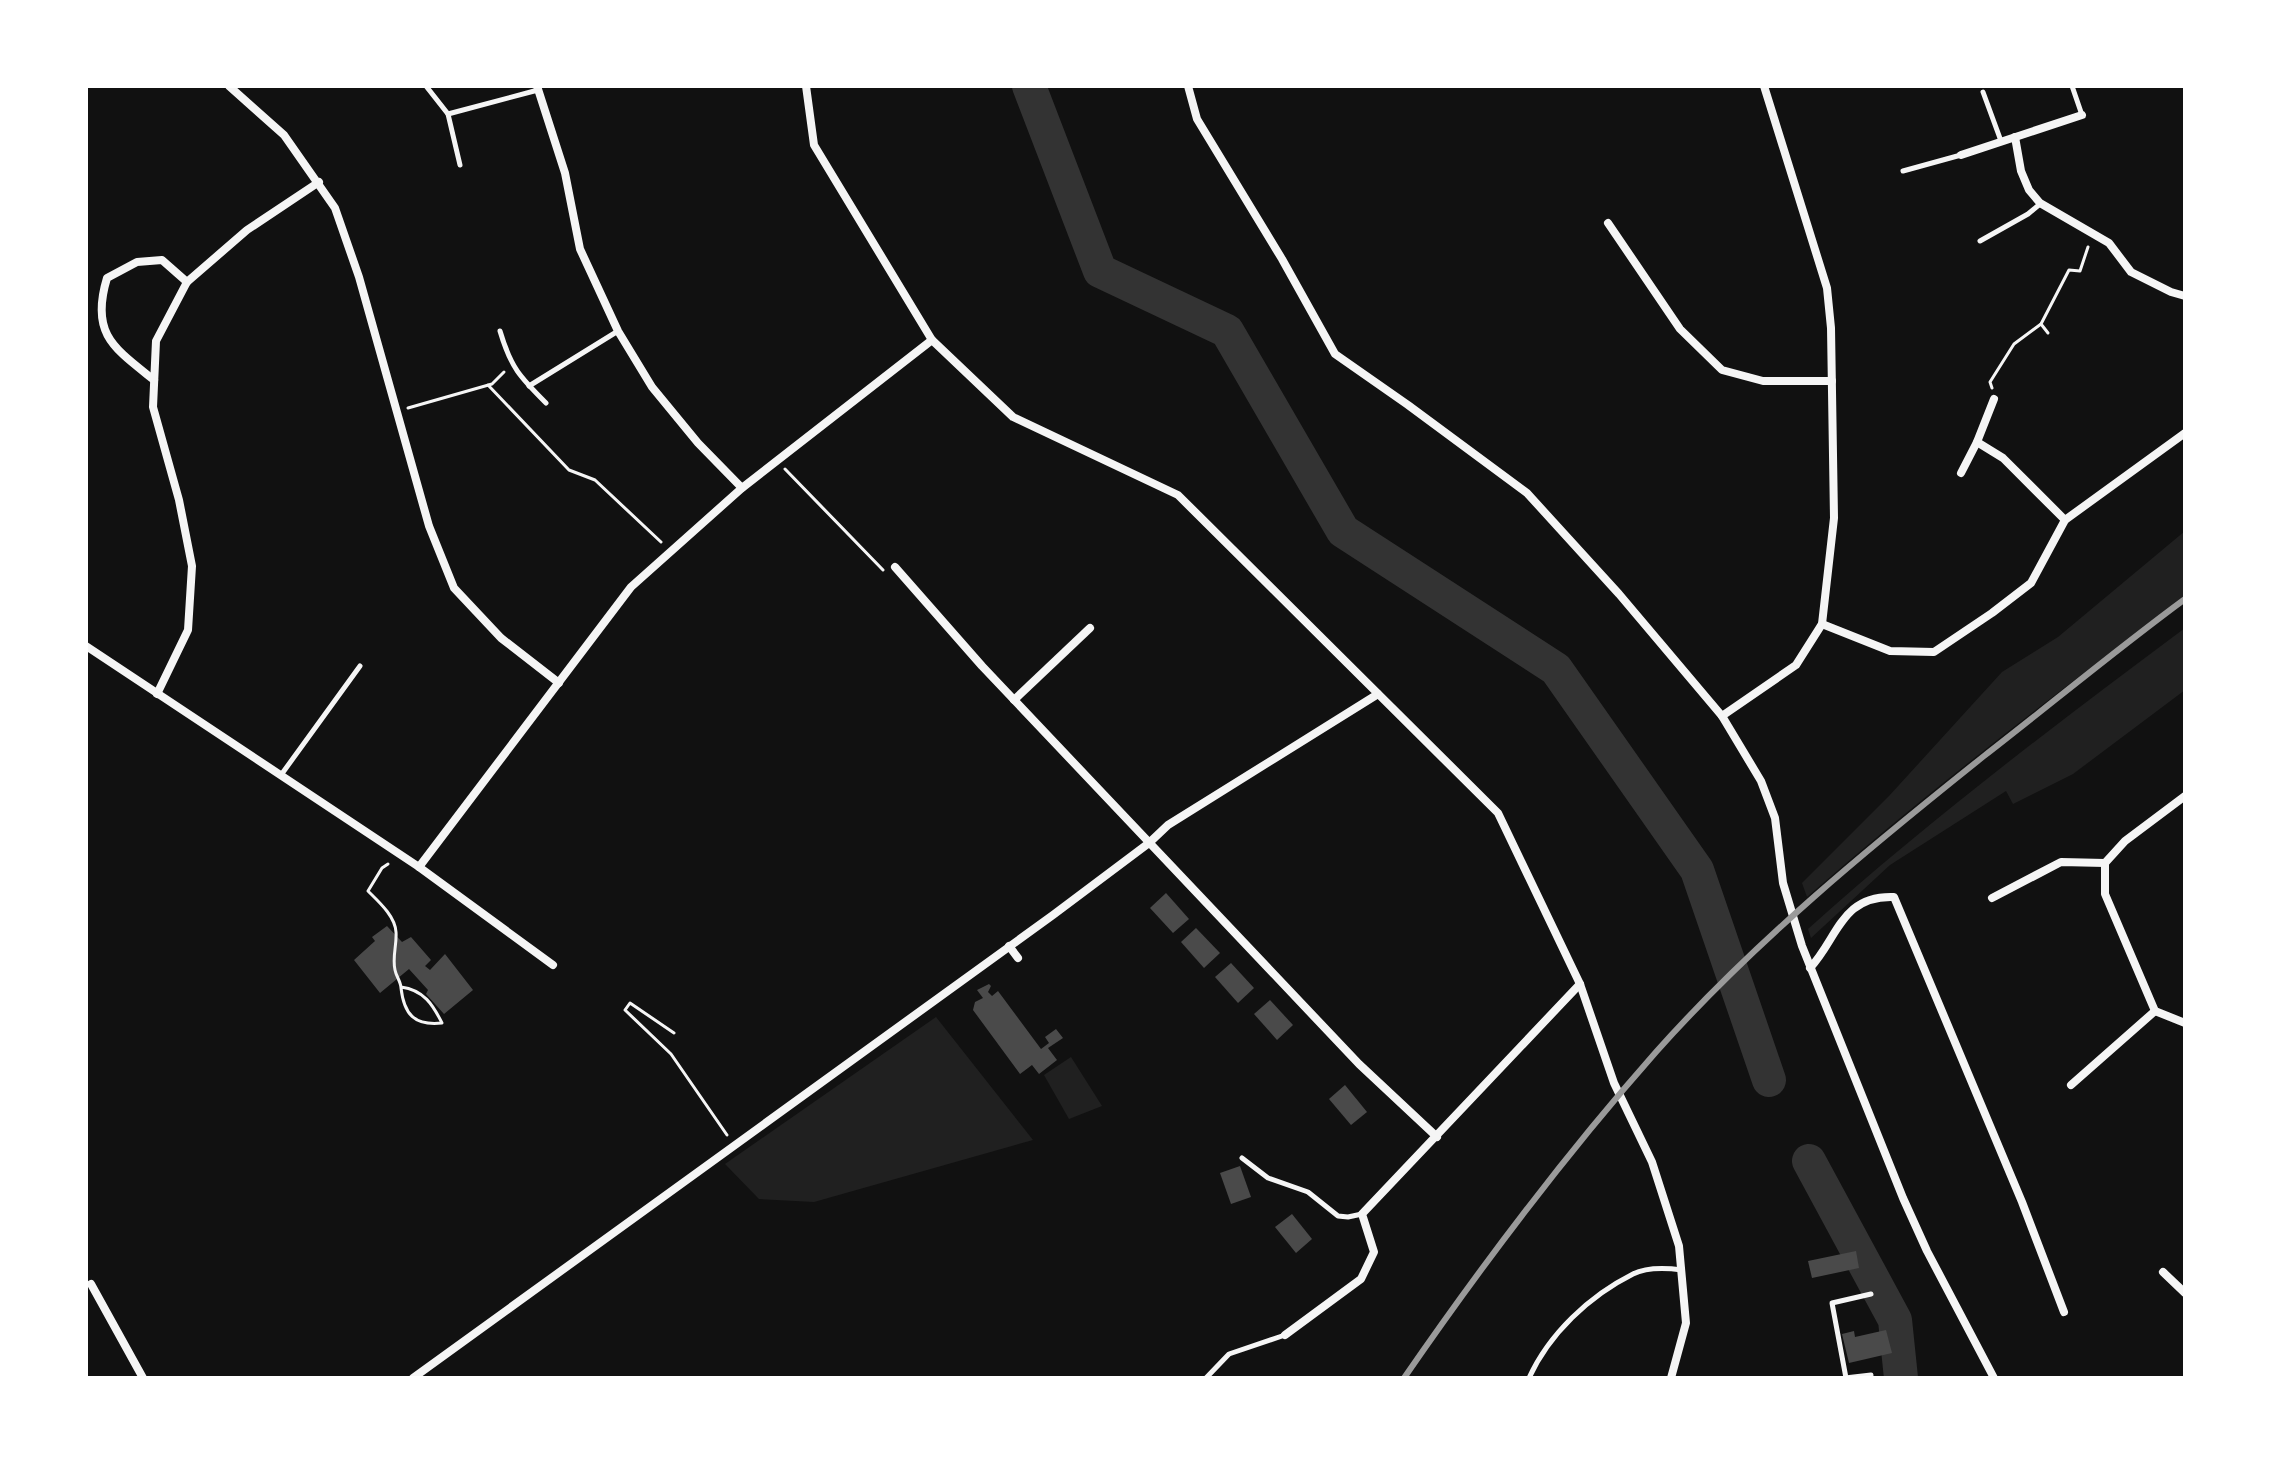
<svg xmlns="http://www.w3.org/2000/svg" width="2271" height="1464" viewBox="0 0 2271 1464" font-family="'Space Grotesk',sans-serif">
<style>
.green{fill:#202020}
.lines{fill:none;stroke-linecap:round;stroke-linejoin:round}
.river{stroke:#333;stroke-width:34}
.building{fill:#4a4a4a}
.path{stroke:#f5f5f5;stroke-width:3}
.service{stroke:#f5f5f5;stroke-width:5}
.minor{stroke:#f5f5f5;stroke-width:8}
.rail{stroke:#9a9a9a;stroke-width:6}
</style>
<rect width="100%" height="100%" fill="#111"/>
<g class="green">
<path d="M2185,531v66c-129,96 -257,194 -378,300l-5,-14 87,-87 113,-124 56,-35z"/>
<path d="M2185,628v62l-112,84 -60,30 -7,-13 -116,74 -79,73 -3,-9c120,-108 248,-205 377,-301z"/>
<polygon points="936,1017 1033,1140 814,1202 759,1199 725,1164"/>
<polygon points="1071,1057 1102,1106 1069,1119 1044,1075"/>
</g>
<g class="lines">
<g class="river">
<polyline points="1029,86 1100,271 1227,331 1343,531 1556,669 1697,870 1769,1080"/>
<polyline points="1809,1161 1895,1320 1901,1378"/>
</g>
</g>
<g class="building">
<polygon points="1166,893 1189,919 1173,933 1150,908"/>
<polygon points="387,926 402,942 411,937 431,960 425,966 430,970 445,954 473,990 444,1014 426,994 428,990 409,969 380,993 354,960 375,941 372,937"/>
<polygon points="1196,928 1220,953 1204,968 1181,942"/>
<polygon points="1231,963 1254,988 1238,1003 1215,977"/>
<polygon points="989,984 991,986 988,992 992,996 998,991 1041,1049 1049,1043 1045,1037 1056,1029 1063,1038 1048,1048 1057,1060 1039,1074 1032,1065 1020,1074 973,1010 975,1002 983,998 977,990"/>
<polygon points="1270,1000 1293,1025 1277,1040 1254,1014"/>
<polygon points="1345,1085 1367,1112 1351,1125 1329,1099"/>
<polygon points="1240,1166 1251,1197 1231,1204 1220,1173"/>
<polygon points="1292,1214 1312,1239 1296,1253 1275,1227"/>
<polygon points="1856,1251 1859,1268 1812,1278 1808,1261"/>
<polygon points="1886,1330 1892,1353 1849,1363 1842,1334 1854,1331 1855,1337"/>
</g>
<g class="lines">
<g class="path">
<polyline points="2041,324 2048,333"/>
<polyline points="488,385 569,470 595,480 661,542"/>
<polyline points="1992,388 1990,382 2014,344 2041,324 2069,270 2080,271 2088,247"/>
<polyline points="408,408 492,384 504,372"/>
<polyline points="785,469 883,570"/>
<path d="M388,864l-6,4 -14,23c11,11 27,25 28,41 1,13 -4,25 -1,38 1,6 6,12 6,18 3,26 13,38 41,35 -9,-18 -18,-33 -41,-36"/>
<polyline points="674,1033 630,1003 625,1010 671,1054 727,1135"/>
</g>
<g class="service">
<polyline points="426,86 448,114 460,165"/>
<polyline points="2072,86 2082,115"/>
<polyline points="1983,92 2001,141"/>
<polyline points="448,114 538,90"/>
<polyline points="1903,171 1961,155"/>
<polyline points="1980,241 2028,214 2040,204"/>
<path d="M500,331c11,37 20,46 46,72"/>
<polyline points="529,386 618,331"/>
<polyline points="281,775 360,666"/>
<polyline points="1242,1158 1268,1178 1308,1192 1338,1216 1348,1217 1362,1214"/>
<polyline points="1206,1378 1229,1354 1285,1335"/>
<path d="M1529,1378c20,-44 60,-82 104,-104 14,-7 34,-6 49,-4"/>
<polyline points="1845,1378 1871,1375"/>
<polyline points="1846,1378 1832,1303 1871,1294"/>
</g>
<g class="minor">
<polyline points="229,86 284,135 335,208 359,277 429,526 454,588 501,638 559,683"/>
<polyline points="537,86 565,173 580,249 618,331 652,387 698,443 742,488"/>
<polyline points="806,86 814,145 932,340 1013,417 1178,495 1498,813 1580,984 1614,1083 1652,1162 1679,1246 1686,1323 1671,1378"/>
<polyline points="1188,86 1197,119 1282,259 1335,354 1408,405 1527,493 1619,594 1722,716 1761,781 1775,818 1783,883 1802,946 1903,1198 1927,1251 1994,1378"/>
<polyline points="2015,137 2021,171 2029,190 2040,203 2109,243 2131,272 2171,292 2185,296"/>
<polyline points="1961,155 2082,115"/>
<polyline points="1608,223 1680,329 1722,370 1763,381 1832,381"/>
<path d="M154,380c-40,-32 -64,-46 -47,-102l30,-16 25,-2 25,22"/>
<polyline points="1977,442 2003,458 2065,520"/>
<polyline points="1961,473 1977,442 1994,399"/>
<polyline points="895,567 982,666 1359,1064 1437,1137"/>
<polyline points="1822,624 1890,651 1934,652 1992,613 2031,583 2065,520 2185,433"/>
<polyline points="86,646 419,867 553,965"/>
<polyline points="157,694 188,630 192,566 179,500 153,407 156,341 187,282 247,230 319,182"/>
<polyline points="1014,700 1090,628"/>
<polyline points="1722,716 1796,665 1822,624 1834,518 1831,328 1827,288 1764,86"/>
<polyline points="2185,796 2125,841 2105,863 2105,894 2155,1011 2185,1023"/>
<polyline points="419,867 631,587 742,488 932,340"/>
<polyline points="1992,898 2061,862 2105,863"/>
<polyline points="1009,946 1018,958"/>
<path d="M1810,968c28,-30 31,-73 84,-71l128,305 42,110"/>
<polyline points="2071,1085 2155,1011"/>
<polyline points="2163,1272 2185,1293"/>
<polyline points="91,1284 143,1378"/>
<polyline points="1285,1335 1361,1279 1374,1252 1362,1214 1580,984"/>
<polyline points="413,1378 1053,915 1149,843 1168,825 1378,694"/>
</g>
<path class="rail" d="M1404,1378c78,-113 161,-223 252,-326 98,-110 214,-205 328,-296 67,-52 133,-107 201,-157"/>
</g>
<rect width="2271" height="1464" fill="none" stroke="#ffffff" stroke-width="176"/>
</svg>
